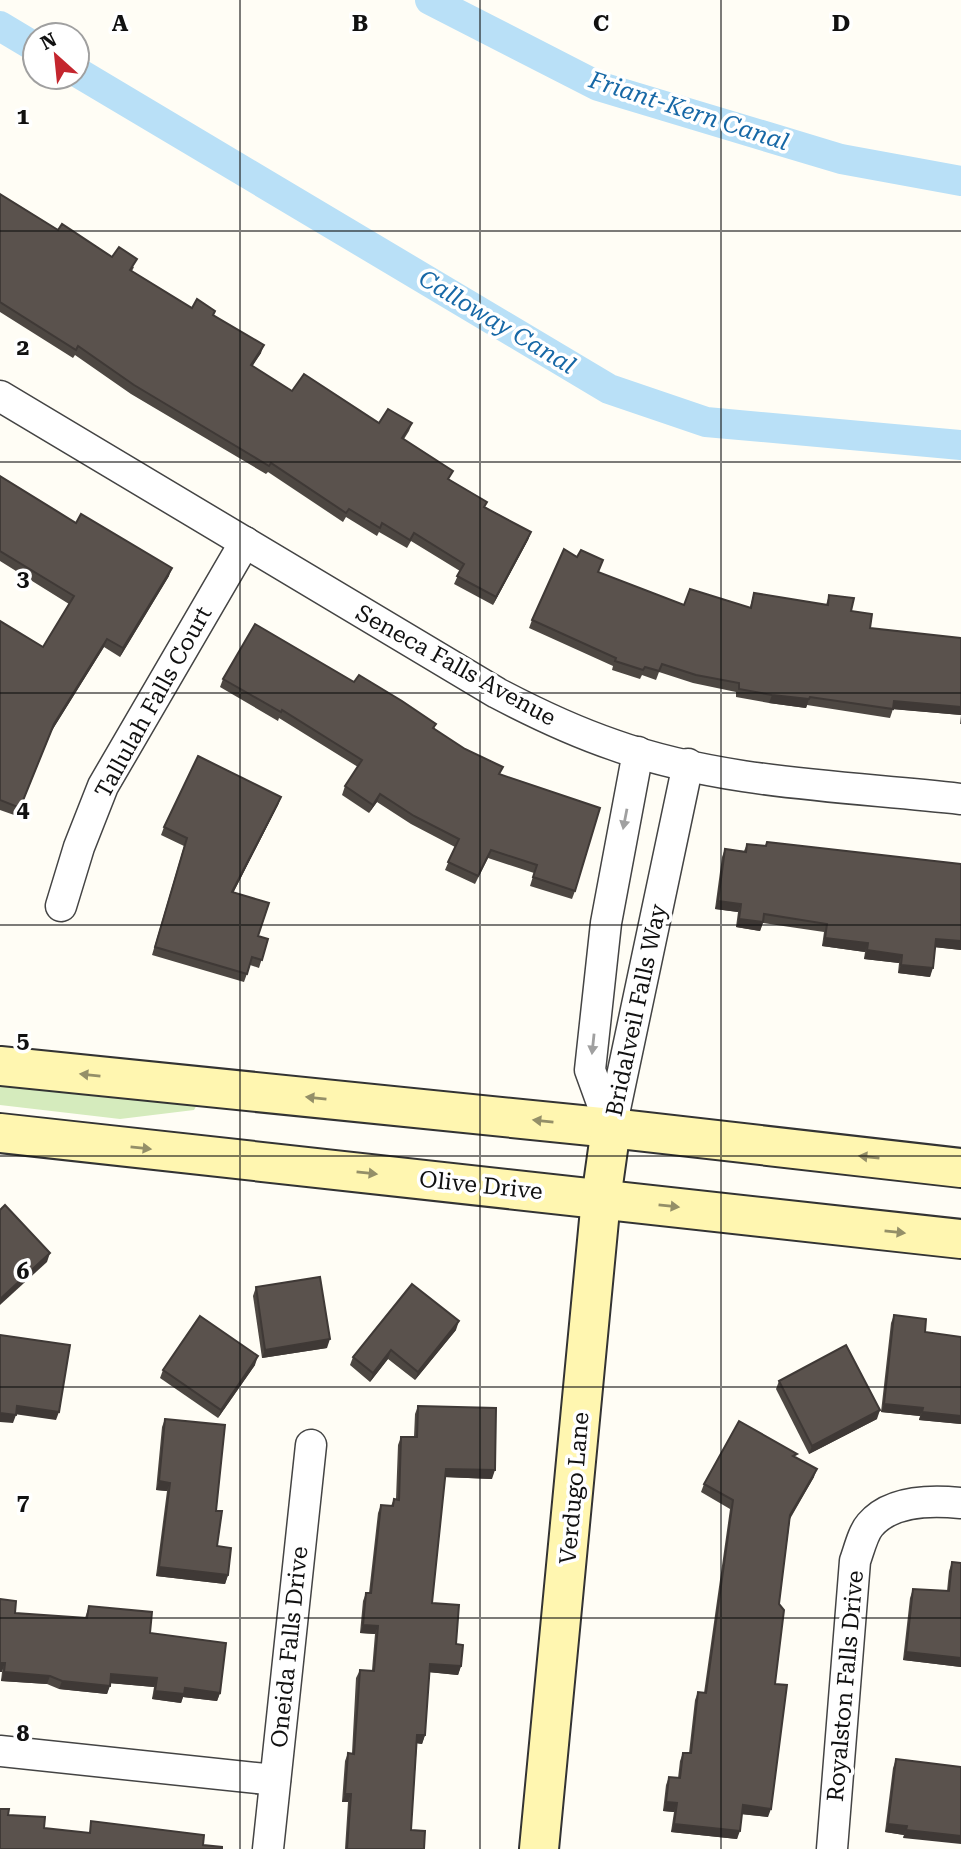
<svg xmlns="http://www.w3.org/2000/svg" width="961" height="1849" viewBox="0 0 961 1849" font-family="'Roboto Serif',serif">
<style>
.green{fill:#d5ebbd}
.lines{fill:none;stroke-linecap:round;stroke-linejoin:round}
.canal{stroke:#b9e0f7;stroke-width:30}
.street-casing{stroke:#444;stroke-width:33}
.secondary-casing{stroke:#333;stroke-width:42}
.street{stroke:#fff;stroke-width:30}
.secondary{stroke:#fff6b0;stroke-width:38}
.wall{fill:#4d4742}
.shaded-wall{fill:#3f3936}
.building{fill:#5a524d;stroke:#3f3936;stroke-width:2}
.oneway{fill:#a0a0a0}
.oneway2{fill:#948f68}
.grid{fill:none;stroke:#111;stroke-width:2;stroke-opacity:0.55}
.labels{text-anchor:middle;stroke-width:7;stroke-linejoin:round;paint-order:stroke}
.street-label{font-size:23px;fill:#111;stroke:#fff}
.water-label{font-size:24px;font-style:italic;fill:#1768a6;stroke:#fff}
.grid-label{font-size:23px;text-anchor:middle;font-weight:bold;fill:#111;stroke:#fff;stroke-width:7;stroke-linejoin:round;paint-order:stroke}
</style>
<rect width="100%" height="100%" fill="#fffdf5"/>
<polygon class="green" points="0,1084 199,1101 194,1110 120,1119 0,1105"/>
<g class="lines">
<g class="canal">
<polyline points="430,0 598,86 841,159 961,181"/>
<polyline points="0,26 35,47"/>
<polyline points="77,72 609,389 706,422 961,445"/>
</g>
<g class="street-casing">
<g id="street">
<path d="M0,396l497,297c38,20 76,38 117,52 109,39 232,41 347,54"/>
<polyline points="61,906 79,847 103,786 245,542"/>
<polyline points="611,1128 590,1070 606,923 638,752"/>
<polyline points="611,1128 688,764"/>
<polyline points="0,1751 275,1780"/>
<polyline points="268,1849 311,1445"/>
<path d="M832,1849l23,-288c4,-11 8,-28 15,-36 21,-25 62,-25 91,-22"/>
</g>
</g>
<g class="secondary-casing">
<g id="secondary">
<polyline points="0,1066 611,1128 961,1168"/>
<polyline points="0,1133 961,1239"/>
<polyline points="539,1849 601,1199 611,1128"/>
</g>
</g>
<use href="#street" class="street"/>
<use href="#secondary" class="secondary"/>
</g>
<g class="wall">
<polygon points="0,194 58,230 134,267 132,271 192,308 214,315 261,353 252,366 292,391 379,423 412,423 409,431 404,439 450,480 485,507 531,532 528,540 493,605 454,584 460,571 411,541 407,548 379,532 377,536 346,517 343,522 268,472 266,474 131,394 75,355 73,358 0,312"/>
<polygon points="0,476 76,523 169,576 120,657 104,647 51,732 17,816 0,810 0,621 43,647 69,604 0,561"/>
<polygon points="577,557 598,572 684,605 750,607 754,593 826,605 829,595 851,611 870,628 961,638 961,724 960,724 961,715 893,709 890,718 807,705 806,708 769,703 736,697 736,692 693,683 659,672 656,680 642,675 640,679 612,670 613,666 529,628 532,620"/>
<polygon points="223,679 354,682 436,724 434,729 500,775 575,891 572,899 530,886 534,873 488,858 475,884 445,870 455,847 411,824 377,802 369,813 342,795 345,786 358,767 279,718 278,721 220,687"/>
<polygon points="281,797 278,805 233,893 258,936 268,939 259,968 250,965 244,982 152,955 184,846 161,835 164,827"/>
<polygon points="767,842 961,864 961,950 935,947 930,977 898,973 899,963 864,959 865,952 822,946 824,932 763,923 760,931 736,927 738,912 715,909 722,857 725,849 744,851 747,844 765,846"/>
<polygon points="256,1287 327,1348 262,1358 253,1296"/>
<polygon points="894,1315 925,1332 961,1337 961,1424 919,1420 920,1416 881,1412 891,1323"/>
<polygon points="456,1330 415,1380 388,1359 370,1382 350,1365 353,1357"/>
<polygon points="255,1365 218,1418 160,1378 163,1370"/>
<polygon points="779,1381 877,1419 809,1454 776,1389"/>
<polygon points="418,1406 492,1479 445,1477 432,1603 456,1644 461,1666 458,1675 429,1672 425,1735 422,1744 417,1743 411,1830 424,1849 345,1849 348,1802 342,1802 345,1761 348,1753 352,1753 356,1678 360,1670 372,1670 375,1634 360,1633 363,1601 366,1593 369,1593 378,1513 381,1505 391,1506 394,1499 396,1499 398,1445 401,1437 414,1437 415,1414"/>
<polygon points="165,1419 216,1511 217,1546 228,1575 225,1584 156,1576 167,1491 156,1490 162,1427"/>
<polygon points="796,1457 814,1477 790,1519 779,1604 768,1817 742,1814 737,1839 671,1832 674,1812 663,1811 666,1785 669,1777 678,1778 680,1761 683,1753 689,1753 695,1700 698,1692 704,1693 730,1509 701,1492 704,1484"/>
<polygon points="952,1562 961,1563 961,1667 903,1660 910,1598 913,1589 947,1591 949,1571"/>
<polygon points="89,1606 150,1633 220,1693 217,1701 183,1697 181,1703 152,1699 154,1687 110,1683 107,1694 59,1689 47,1684 1,1681 2,1672 15,1613 85,1618"/>
<polygon points="896,1759 961,1767 903,1838 904,1835 885,1832 893,1768"/>
</g>
<g class="shaded-wall">
<polygon points="264,345 261,353 248,373 251,365"/>
<polygon points="531,532 528,540 493,605 496,597"/>
<polygon points="172,568 169,576 120,657 123,648"/>
<polygon points="107,639 104,647 51,732 17,816 54,724"/>
<polygon points="772,695 809,699 806,708 769,703"/>
<polygon points="894,701 961,707 961,715 891,709"/>
<polygon points="380,794 377,802 369,813 373,805"/>
<polygon points="281,797 278,805 229,901 232,892"/>
<polygon points="718,901 741,904 738,912 715,909"/>
<polygon points="739,919 763,922 760,931 736,927"/>
<polygon points="825,938 868,943 865,952 822,946"/>
<polygon points="936,939 961,941 961,950 933,947"/>
<polygon points="867,950 902,955 899,963 864,959"/>
<polygon points="901,965 933,968 930,977 898,973"/>
<polygon points="50,1253 47,1262 0,1305 0,1299"/>
<polygon points="459,1321 456,1330 415,1380 418,1372"/>
<polygon points="330,1339 327,1348 262,1358 265,1350"/>
<polygon points="391,1350 388,1359 370,1382 373,1373"/>
<polygon points="258,1356 255,1365 218,1418 221,1410"/>
<polygon points="884,1404 923,1408 920,1416 881,1412"/>
<polygon points="17,1406 59,1412 56,1420 14,1414"/>
<polygon points="880,1410 877,1419 809,1454 812,1446"/>
<polygon points="922,1412 961,1416 961,1424 919,1420"/>
<polygon points="0,1413 16,1415 13,1423 0,1422"/>
<polygon points="446,1469 495,1470 492,1479 443,1477"/>
<polygon points="817,1469 814,1477 787,1523 790,1515"/>
<polygon points="159,1481 170,1483 167,1491 156,1490"/>
<polygon points="159,1567 228,1575 225,1584 156,1576"/>
<polygon points="363,1625 378,1626 375,1634 360,1633"/>
<polygon points="906,1652 961,1658 961,1667 903,1660"/>
<polygon points="0,1663 5,1663 2,1672 0,1672"/>
<polygon points="430,1664 461,1666 458,1675 427,1672"/>
<polygon points="4,1672 50,1676 47,1684 1,1681"/>
<polygon points="111,1674 157,1678 154,1687 108,1683"/>
<polygon points="62,1681 110,1686 107,1694 59,1689"/>
<polygon points="185,1688 220,1693 217,1701 183,1697 181,1703 152,1699 155,1691"/>
<polygon points="417,1735 425,1735 422,1744 414,1743"/>
<polygon points="345,1794 351,1794 348,1802 342,1802"/>
<polygon points="666,1802 677,1803 674,1812 663,1811"/>
<polygon points="743,1805 771,1809 768,1817 740,1814"/>
<polygon points="674,1824 740,1831 737,1839 671,1832"/>
<polygon points="888,1824 907,1826 904,1835 885,1832"/>
<polygon points="906,1830 961,1836 961,1844 903,1838"/>
</g>
<g class="building">
<polygon points="0,194 58,230 62,224 112,257 119,247 137,259 130,270 192,308 197,299 215,311 213,315 264,345 251,365 292,391 304,374 379,423 388,409 412,423 402,438 453,471 448,479 487,502 484,507 531,532 496,597 457,576 464,564 414,533 410,540 382,523 380,528 349,509 346,513 271,463 269,466 134,385 78,346 76,350 0,302"/>
<polygon points="0,476 76,523 81,514 172,568 123,648 107,639 54,724 20,808 0,800 0,621 43,647 74,596 0,551"/>
<polygon points="564,549 577,557 581,550 603,560 598,572 684,605 690,589 751,608 754,593 828,605 829,595 854,598 851,611 872,614 870,628 961,638 961,707 894,701 893,709 810,697 809,699 772,695 739,689 739,683 696,675 662,664 659,671 645,667 643,670 615,661 616,658 532,620"/>
<polygon points="255,624 354,682 359,675 402,701 436,724 433,728 465,749 503,767 499,774 600,808 575,891 533,877 537,865 491,850 478,876 448,862 459,839 414,816 380,794 373,805 345,786 362,760 282,710 281,712 223,679"/>
<polygon points="198,756 281,797 232,892 269,903 258,936 268,939 262,960 252,957 247,974 155,947 187,838 164,827"/>
<polygon points="767,842 961,864 961,941 936,939 933,968 901,965 902,955 867,950 868,943 825,938 827,924 764,914 763,922 739,919 741,904 718,901 725,849 746,852 747,844 766,846"/>
<polygon points="5,1205 50,1253 0,1299 0,1210"/>
<polygon points="320,1277 330,1339 265,1350 256,1287"/>
<polygon points="412,1284 459,1321 418,1372 391,1350 373,1373 353,1357"/>
<polygon points="894,1315 926,1319 925,1332 961,1337 961,1416 922,1412 923,1408 884,1404"/>
<polygon points="200,1316 258,1356 221,1410 163,1370"/>
<polygon points="0,1335 70,1345 59,1412 17,1406 16,1415 0,1413"/>
<polygon points="846,1345 880,1410 812,1446 779,1381"/>
<polygon points="418,1406 496,1408 495,1470 446,1469 432,1603 459,1605 456,1644 463,1645 461,1666 430,1664 425,1735 417,1735 411,1830 425,1831 424,1849 347,1849 351,1794 345,1794 348,1753 354,1754 360,1670 374,1671 378,1626 363,1625 366,1593 371,1593 381,1505 393,1506 394,1499 399,1500 401,1437 417,1437"/>
<polygon points="165,1419 225,1425 216,1511 222,1511 217,1546 231,1548 228,1575 159,1567 170,1483 159,1481"/>
<polygon points="739,1421 797,1454 793,1456 817,1469 790,1515 779,1604 784,1610 775,1684 787,1685 771,1809 743,1805 740,1831 674,1824 677,1803 666,1802 669,1777 680,1778 683,1753 691,1753 698,1692 706,1693 733,1500 704,1484"/>
<polygon points="952,1562 961,1563 961,1658 906,1652 913,1589 949,1591"/>
<polygon points="0,1599 16,1601 15,1613 87,1618 89,1606 152,1612 150,1633 226,1643 220,1693 185,1688 184,1694 155,1691 157,1678 111,1674 110,1686 62,1681 50,1676 4,1672 5,1663 0,1663"/>
<polygon points="896,1759 961,1767 961,1836 906,1830 907,1826 888,1824"/>
<polygon points="0,1809 9,1809 8,1815 45,1817 44,1828 90,1833 91,1821 204,1835 203,1845 222,1847 222,1849 0,1849"/>
</g>
<defs><path id="oneway-solid" d="M-6-.8H1V-3.2L6.5 0L1 3.2V.8H-6Z" transform="scale(1.75)"/></defs>
<g class="oneway">
<use href="#oneway-solid" transform="translate(625 819) rotate(101)"/>
<use href="#oneway-solid" transform="translate(593 1044) rotate(96)"/>
</g>
<g class="oneway2">
<use href="#oneway-solid" transform="translate(90 1075) rotate(-174)"/>
<use href="#oneway-solid" transform="translate(316 1098) rotate(-174)"/>
<use href="#oneway-solid" transform="translate(543 1121) rotate(-174)"/>
<use href="#oneway-solid" transform="translate(141 1148) rotate(6)"/>
<use href="#oneway-solid" transform="translate(869 1157) rotate(-174)"/>
<use href="#oneway-solid" transform="translate(367 1173) rotate(6)"/>
<use href="#oneway-solid" transform="translate(669 1206) rotate(6)"/>
<use href="#oneway-solid" transform="translate(895 1232) rotate(6)"/>
</g>
<path class="grid" d="M240,0v1849M480,0v1849M721,0v1849M0,231h961M0,462h961M0,693h961M0,925h961M0,1156h961M0,1387h961M0,1618h961"/>
<g class="labels">
<g class="street-label">
<text transform="translate(456 665) rotate(29)" y="8">Seneca Falls Avenue</text>
<text transform="translate(153 702) rotate(-61)" y="8">Tallulah Falls Court</text>
<text transform="translate(636 1010) rotate(-78)" y="8">Bridalveil Falls Way</text>
<text transform="translate(481 1185) rotate(6)" y="8">Olive Drive</text>
<text transform="translate(574 1488) rotate(-85)" y="8">Verdugo Lane</text>
<text transform="translate(289 1647) rotate(-84)" y="8">Oneida Falls Drive</text>
<text transform="translate(845 1686) rotate(-85)" y="8">Royalston Falls Drive</text>
</g>
<g class="water-label">
<text transform="translate(689 111) rotate(18)" y="8">Friant-Kern Canal</text>
<text transform="translate(497 322) rotate(31)" y="8">Calloway Canal</text>
</g>
</g>
<g class="grid-label">
<text x="120" y="31">A</text>
<text x="360" y="31">B</text>
<text x="601" y="31">C</text>
<text x="841" y="31">D</text>
<text x="23" y="124">1</text>
<text x="23" y="355">2</text>
<text x="23" y="586">3</text>
<text x="23" y="817">4</text>
<text x="23" y="1048">5</text>
<text x="23" y="1279">6</text>
<text x="23" y="1510">7</text>
<text x="23" y="1741">8</text>
</g>
<g transform="translate(56 56) rotate(333)"><circle r="33" fill="#ffffff" stroke="#a0a0a0" stroke-width="2"/>
<path d="M0-5L12 26L0 18L-12 26Z" fill="#c4262e"/>
<text y="-10" font-size="19" font-weight="bold" text-anchor="middle" fill="#111111">N</text>
</g>
</svg>
